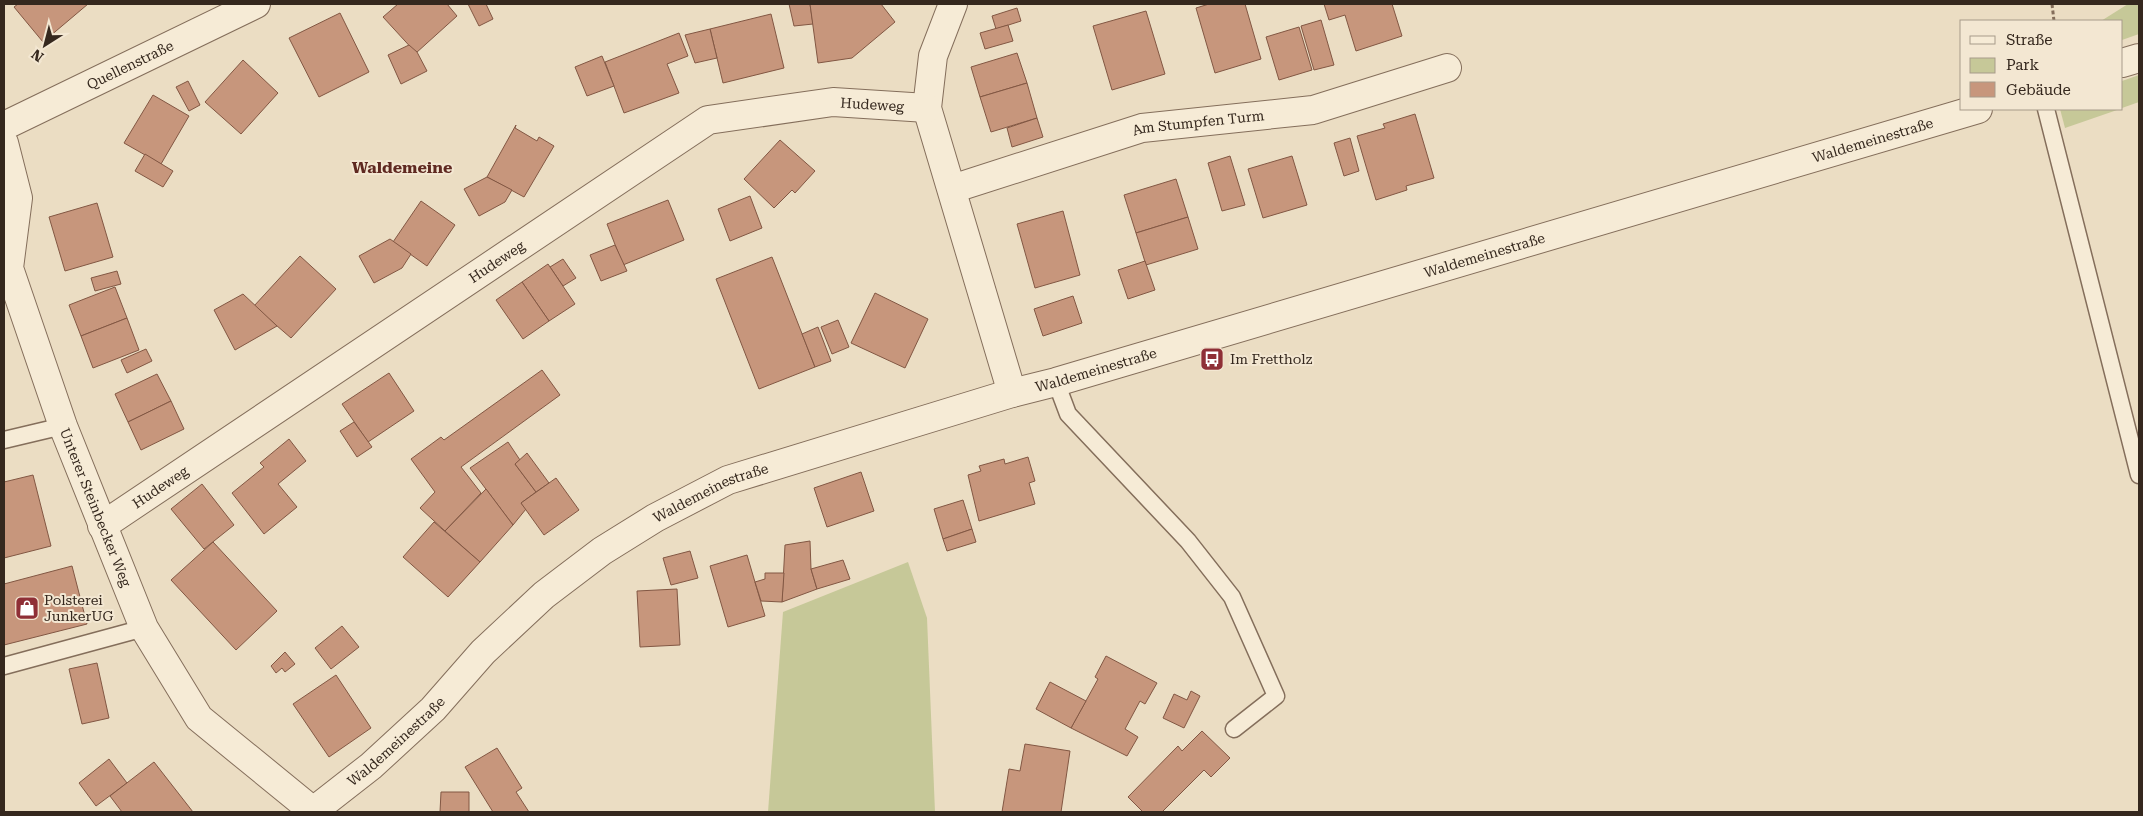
<svg xmlns="http://www.w3.org/2000/svg" width="2143" height="816" viewBox="0 0 2143 816" font-family="'Roboto Serif',serif">
<style>
.green{fill:#c6c898}
.building{fill:#c7967c;stroke:#825743}
.lines{fill:none;stroke-linecap:round;stroke-linejoin:round}
.lane-casing{stroke:#846e5b;stroke-width:19}
.street-casing{stroke:#846e5b;stroke-width:30}
.path{stroke:#846e5b;stroke-width:3;stroke-dasharray:4 2.5;stroke-linecap:butt}
.lane{stroke:#f6ebd6;stroke-width:16}
.street{stroke:#f6ebd6;stroke-width:28}
.labels{text-anchor:middle;stroke-width:4;stroke-linejoin:round;paint-order:stroke}
.street-label{font-size:14px;fill:#35281e;stroke:#f3e7d2}
.poi-label{font-size:14px;fill:#35281e;stroke:#f3e7d2;text-anchor:start}
.quarter-label{font-size:16px;font-weight:bold;fill:#5f2921;stroke:#f3e7d2}
</style>
<rect width="100%" height="100%" fill="#ebddc3"/>
<g class="green">
<polygon points="2128,4 2139,4 2139,34 2122,40 2122,21 2101,21"/>
<polygon points="2139,75 2139,102 2122,108 2122,81"/>
<polygon points="2060,109 2120,109 2065,128"/>
<polygon points="908,562 927,618 935,812 768,812 783,612"/>
</g>
<g class="building">
<polygon points="18,4 88,4 43,42 14,7"/>
<polygon points="398,4 447,4 457,16 416,53 383,17"/>
<polygon points="468,4 486,4 493,19 479,26"/>
<polygon points="789,4 810,4 813,24 794,26"/>
<polygon points="810,4 881,4 895,22 852,58 818,63"/>
<polygon points="1209,4 1245,4 1261,59 1215,73 1196,8"/>
<polygon points="1324,4 1392,4 1402,36 1356,51 1345,15 1329,20"/>
<polygon points="1017,8 1021,21 996,29 992,16"/>
<polygon points="1146,11 1165,74 1112,90 1093,26"/>
<polygon points="340,13 369,72 319,97 289,38"/>
<polygon points="771,14 784,68 723,83 710,29"/>
<polygon points="1321,20 1334,65 1314,70 1301,26"/>
<polygon points="1008,25 1013,41 985,49 980,33"/>
<polygon points="1299,27 1312,70 1279,80 1266,37"/>
<polygon points="710,29 717,58 695,63 685,35"/>
<polygon points="679,33 688,56 667,64 679,93 624,113 605,62"/>
<polygon points="409,45 417,52 427,71 401,84 388,55"/>
<polygon points="1017,53 1027,83 980,97 971,67"/>
<polygon points="602,56 614,86 587,96 575,67"/>
<polygon points="243,60 278,93 241,134 205,102"/>
<polygon points="188,81 200,105 189,111 176,87"/>
<polygon points="1027,83 1037,118 991,132 980,97"/>
<polygon points="153,95 189,116 161,164 124,143"/>
<polygon points="1415,114 1434,178 1406,186 1407,190 1376,200 1357,136 1385,128 1383,124"/>
<polygon points="1037,118 1043,137 1012,147 1007,128"/>
<polygon points="516,125 515,128 537,141 539,137 554,146 524,197 487,177"/>
<polygon points="1350,138 1359,171 1344,176 1334,143"/>
<polygon points="780,140 815,171 795,193 792,190 774,208 744,179"/>
<polygon points="145,154 173,171 163,187 135,171"/>
<polygon points="1230,156 1245,205 1222,211 1208,163"/>
<polygon points="1292,156 1307,205 1263,218 1248,169"/>
<polygon points="487,177 512,190 505,202 479,216 464,189"/>
<polygon points="1176,179 1188,217 1136,233 1124,195"/>
<polygon points="750,196 762,228 730,241 718,209"/>
<polygon points="668,200 684,240 623,265 607,224"/>
<polygon points="421,201 455,225 427,266 393,242"/>
<polygon points="97,203 113,257 65,271 49,217"/>
<polygon points="1063,211 1080,275 1035,288 1017,224"/>
<polygon points="1188,217 1198,249 1146,265 1136,233"/>
<polygon points="390,239 411,254 402,268 374,283 359,256"/>
<polygon points="615,245 627,271 601,281 590,255"/>
<polygon points="300,256 336,289 291,338 254,306"/>
<polygon points="772,257 815,367 759,389 716,279"/>
<polygon points="563,259 576,278 563,286 550,267"/>
<polygon points="1145,261 1155,290 1128,299 1118,270"/>
<polygon points="548,264 575,304 549,321 522,282"/>
<polygon points="117,271 121,284 95,291 91,278"/>
<polygon points="522,282 549,321 523,339 496,300"/>
<polygon points="115,287 127,318 81,336 69,305"/>
<polygon points="875,293 928,319 905,368 851,343"/>
<polygon points="243,294 277,326 235,350 214,310"/>
<polygon points="1073,296 1082,323 1043,336 1034,309"/>
<polygon points="127,318 139,350 93,368 81,336"/>
<polygon points="838,320 849,347 832,354 821,327"/>
<polygon points="818,327 831,361 815,367 802,334"/>
<polygon points="146,349 152,361 127,373 121,360"/>
<polygon points="542,370 560,395 461,467 481,493 445,531 420,508 435,492 411,459 441,437 444,440"/>
<polygon points="389,373 414,411 368,442 342,404"/>
<polygon points="157,374 171,401 128,422 115,394"/>
<polygon points="171,401 184,429 141,450 128,422"/>
<polygon points="354,422 372,447 357,457 340,431"/>
<polygon points="289,439 306,461 278,484 297,507 264,534 232,493 264,467 260,463"/>
<polygon points="508,442 520,460 515,464 536,492 521,503 526,509 513,525 470,468"/>
<polygon points="527,453 549,483 536,492 515,464"/>
<polygon points="1028,457 1035,481 1029,483 1035,504 979,521 968,475 981,471 979,466 1004,459 1005,464"/>
<polygon points="861,472 874,511 827,527 814,488"/>
<polygon points="33,475 51,546 4,558 4,482"/>
<polygon points="556,478 579,510 544,535 521,503"/>
<polygon points="202,484 234,525 204,549 171,509"/>
<polygon points="486,489 513,525 480,562 445,531"/>
<polygon points="963,500 972,529 943,539 934,509"/>
<polygon points="434,522 480,562 448,597 403,557"/>
<polygon points="972,529 976,542 947,551 943,539"/>
<polygon points="810,541 811,569 817,589 782,602 785,545"/>
<polygon points="213,542 277,611 236,650 171,580"/>
<polygon points="690,551 698,578 671,585 663,558"/>
<polygon points="747,555 765,616 728,627 710,566"/>
<polygon points="843,560 850,579 817,589 811,569"/>
<polygon points="72,566 87,624 4,645 4,584"/>
<polygon points="765,573 784,573 782,602 761,601 755,582 765,579"/>
<polygon points="677,589 680,645 640,647 637,591"/>
<polygon points="342,626 359,647 331,669 315,648"/>
<polygon points="285,652 295,664 285,672 282,668 276,673 271,666"/>
<polygon points="1106,656 1157,683 1145,704 1140,701 1125,729 1138,737 1127,756 1071,728 1098,679 1095,677"/>
<polygon points="97,663 109,718 82,724 69,669"/>
<polygon points="336,675 371,728 329,757 293,704"/>
<polygon points="1050,682 1086,701 1071,728 1036,709"/>
<polygon points="1191,691 1200,696 1184,728 1163,718 1174,694 1187,700"/>
<polygon points="1202,731 1230,758 1211,777 1204,770 1162,812 1143,812 1128,797 1178,746 1182,751"/>
<polygon points="1025,744 1070,751 1061,812 1002,812 1009,769 1020,771"/>
<polygon points="497,748 522,788 516,792 529,812 493,812 465,767"/>
<polygon points="109,759 127,783 96,806 79,783"/>
<polygon points="154,762 193,812 122,812 110,796"/>
<polygon points="441,792 469,792 469,812 440,812"/>
</g>
<g class="lines">
<g class="lane-casing">
<g id="lane">
<polyline points="2046,109 2139,475"/>
<polyline points="1056,382 1068,414 1188,541 1232,597 1276,696 1234,729"/>
<polyline points="4,440 63,426"/>
<polyline points="4,666 144,628"/>
</g>
</g>
<g class="street-casing">
<g id="street">
<polyline points="953,4 933,56 927,108 1012,393"/>
<polyline points="2122,63 2139,58"/>
<path id="s1" d="M4,126l252,-122"/>
<path id="s2" d="M4,143l14,55 -9,70 54,158 81,202 55,90 114,93"/>
<path id="s3" d="M952,189l190,-61 171,-18 134,-42"/>
<path id="s4" d="M102,526l606,-406 125,-18 94,6"/>
<path id="s5" d="M312,812l59,-46 62,-57 50,-57 61,-57 58,-44 53,-33 73,-38 284,-87 44,-11 922,-273"/>
</g>
</g>
<polyline class="path" points="2052,4 2054,21"/>
<use href="#lane" class="lane"/>
<use href="#street" class="street"/>
</g>
<defs>
<g id="bus-square" transform="scale(1.25)"><rect x="-9" y="-9" width="18" height="18" rx="4" fill="#8f2f36" stroke="#f3e7d2"/><path d="M-5-6H5V4H4V6H2V4H-2V6H-4V4H-5ZM-3.5-4V0h7V-4ZM-3.5 1.2v1.5H-2V1.2ZM2 1.2v1.5H3.5V1.2Z" fill="#fff"/></g>
<g id="shop-square" transform="scale(1.25)"><rect x="-9" y="-9" width="18" height="18" rx="4" fill="#8f2f36" stroke="#f3e7d2"/><path d="M-5-2.5h2.3a2.7 3.5 0 0 1 5.4 0H5L5.5 6h-11ZM-1.5-2.5h3a1.5 2.3 0 0 0-3 0Z" fill="#fff"/></g>
</defs>
<g fill-rule="evenodd">
<use href="#bus-square" x="1212" y="359"/>
<use href="#shop-square" x="27" y="608"/>
</g>
<g class="labels">
<g class="street-label">
<text dy="5" stroke="none"><textPath href="#s1" startOffset="140">Quellenstraße</textPath></text>
<text dy="5" stroke="none"><textPath href="#s4" startOffset="895">Hudeweg</textPath></text>
<text dy="5" stroke="none"><textPath href="#s3" startOffset="256">Am Stumpfen Turm</textPath></text>
<text dy="5" stroke="none"><textPath href="#s5" startOffset="1730">Waldemeinestraße</textPath></text>
<text dy="5" stroke="none"><textPath href="#s5" startOffset="1325">Waldemeinestraße</textPath></text>
<text dy="5" stroke="none"><textPath href="#s4" startOffset="475">Hudeweg</textPath></text>
<text dy="5" stroke="none"><textPath href="#s5" startOffset="920">Waldemeinestraße</textPath></text>
<text dy="5" stroke="none"><textPath href="#s4" startOffset="70">Hudeweg</textPath></text>
<text dy="5" stroke="none"><textPath href="#s5" startOffset="515">Waldemeinestraße</textPath></text>
<text dy="5" stroke="none"><textPath href="#s2" startOffset="382">Unterer Steinbecker Weg</textPath></text>
<text dy="5" stroke="none"><textPath href="#s5" startOffset="110">Waldemeinestraße</textPath></text>
</g>
<g class="poi-label">
<text x="1230" y="364">Im Frettholz</text>
<text x="44" y="605">Polsterei<tspan x="44" dy="16">JunkerUG</tspan></text>
</g>
<g class="quarter-label">
<text x="402" y="173">Waldemeine</text>
</g>
</g>
<rect width="2143" height="816" fill="none" stroke="#35281e" stroke-width="10"/>
<rect x="1960" y="20" width="162" height="90" fill="#f3e7d2" stroke="#a79b8a"/>
<rect x="1970" y="36" width="25" height="8" fill="#f6ebd6" stroke="#a79b8a"/>
<text x="2006" y="45" font-size="15" fill="#35281e">Straße</text>
<rect x="1970" y="58" width="25" height="15" fill="#c6c898" stroke="#a79b8a"/>
<text x="2006" y="70" font-size="15" fill="#35281e">Park</text>
<rect x="1970" y="82" width="25" height="15" fill="#c7967c" stroke="#a79b8a"/>
<text x="2006" y="95" font-size="15" fill="#35281e">Gebäude</text>
<g transform="translate(45 45) rotate(216)" stroke="#f3e7d2" stroke-width="4" paint-order="stroke">
<path d="M0-4L9 19L0 12L-9 19Z" fill="#35281e"/>
<text y="-8" font-size="14" font-weight="bold" text-anchor="middle" fill="#35281e">N</text>
</g>
</svg>
